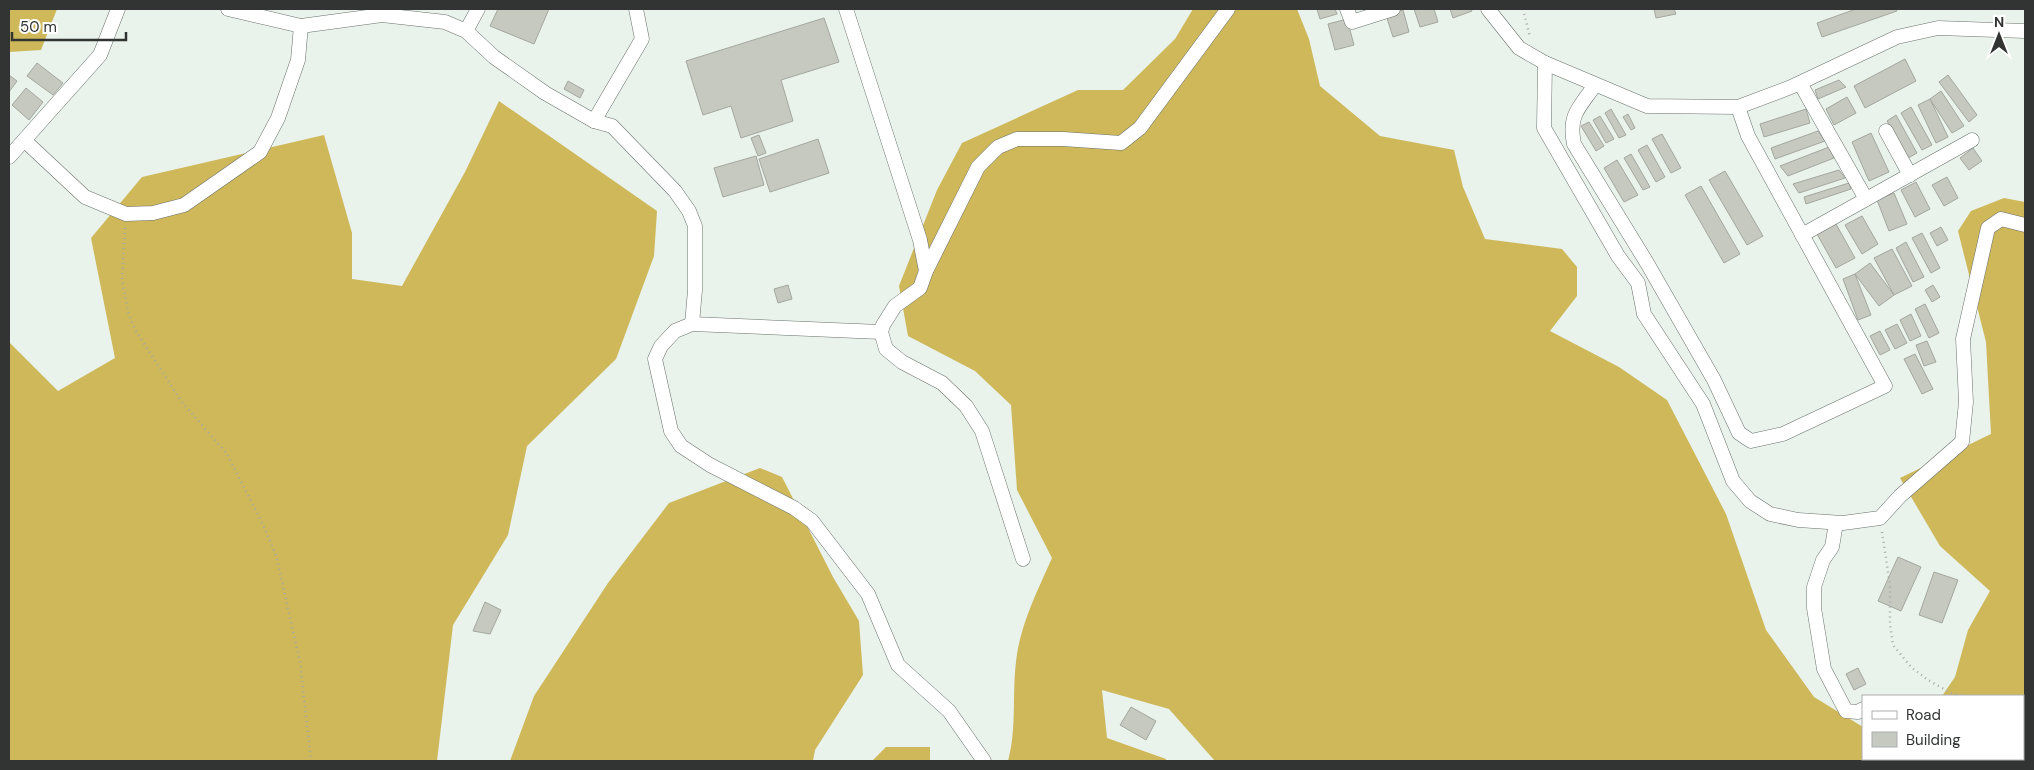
<svg xmlns="http://www.w3.org/2000/svg" width="2034" height="770" viewBox="0 0 2034 770" font-family="'DM Sans',sans-serif">
<style>
.forest{fill:#ceb85a}
.building{fill:#c6c9c0;stroke:#a3a79e}
.lines{fill:none;stroke-linecap:round;stroke-linejoin:round}
.minor-casing{stroke:#6a726c;stroke-width:15}
.path{stroke:#a5aba6;stroke-width:2.5;stroke-dasharray:1 4;stroke-linecap:butt}
.minor{stroke:#fff;stroke-width:14}
</style>
<rect width="100%" height="100%" fill="#e9f2eb"/>
<g class="forest">
<polygon points="9,9 57,9 41,50 9,52"/>
<path d="M1193,9h104l12,30 11,47 60,50 74,14 9,37 22,52 77,10 15,18v29l-27,35 69,36 48,33 59,114 40,116 48,67 49,30v32h160v-63h-81l13,-19 13,-47 22,-39 -50,-45 -40,-68 91,-44 -5,-92 -28,-111 13,-20 33,-13 21,4v559h-810l-46,-52 -67,-19 5,48 59,21v2h-158c9,-32 4,-66 8,-99 4,-37 21,-70 36,-104l-35,-68 -6,-85 -36,-34 -67,-35 -9,-50 38,-96 25,-47 116,-53h45l52,-51z"/>
<polygon points="499,101 657,211 654,256 616,359 527,446 508,535 453,625 437,761 9,761 9,342 58,391 115,358 91,238 142,177 324,135 352,233 352,279 402,286 465,172"/>
<polygon points="760,468 782,477 833,577 859,621 863,675 815,750 813,761 510,761 534,696 608,583 669,503"/>
<polygon points="886,747 930,747 930,761 872,761"/>
</g>
<g class="building">
<polygon points="498,9 549,9 534,44 490,26"/>
<polygon points="1317,9 1335,9 1337,14 1320,19"/>
<polygon points="1414,9 1434,9 1438,22 1420,27"/>
<polygon points="1450,9 1471,9 1472,11 1453,18"/>
<polygon points="1654,9 1674,9 1676,14 1656,18"/>
<polygon points="1856,9 1896,9 1897,11 1822,37 1817,23"/>
<polygon points="1403,10 1409,32 1393,37 1386,15"/>
<polygon points="824,18 839,62 781,80 793,121 741,138 731,106 703,115 686,61"/>
<polygon points="1347,19 1354,45 1335,50 1328,24"/>
<polygon points="1905,59 1916,81 1865,108 1854,86"/>
<polygon points="37,63 63,83 53,95 27,76"/>
<polygon points="9,75 17,81 9,92"/>
<polygon points="1948,75 1977,115 1969,122 1939,82"/>
<polygon points="1839,80 1846,87 1818,99 1815,90"/>
<polygon points="568,81 584,90 580,98 564,89"/>
<polygon points="26,88 43,102 29,120 12,105"/>
<polygon points="1941,91 1964,126 1952,133 1930,99"/>
<polygon points="1847,97 1856,113 1834,125 1826,109"/>
<polygon points="1930,99 1948,137 1936,143 1918,105"/>
<polygon points="1911,107 1932,145 1922,150 1901,113"/>
<polygon points="1611,109 1626,135 1619,138 1605,113"/>
<polygon points="1806,109 1810,123 1764,137 1760,124"/>
<polygon points="1628,114 1635,128 1631,130 1623,117"/>
<polygon points="1896,115 1917,153 1908,158 1887,121"/>
<polygon points="1600,116 1614,139 1606,143 1593,120"/>
<polygon points="1589,122 1604,146 1596,151 1581,126"/>
<polygon points="1818,131 1825,141 1775,159 1771,148"/>
<polygon points="1871,133 1889,172 1869,181 1852,142"/>
<polygon points="1662,134 1681,168 1671,173 1652,139"/>
<polygon points="759,135 766,153 758,156 751,138"/>
<polygon points="818,139 829,173 770,192 759,159"/>
<polygon points="1647,145 1665,177 1656,182 1638,150"/>
<polygon points="1829,147 1834,158 1788,176 1780,166"/>
<polygon points="1973,148 1982,161 1969,170 1960,158"/>
<polygon points="1631,154 1650,187 1643,190 1624,158"/>
<polygon points="756,156 764,185 723,197 714,168"/>
<polygon points="1617,160 1638,195 1624,202 1604,168"/>
<polygon points="1839,170 1845,178 1799,193 1793,184"/>
<polygon points="1725,171 1763,236 1747,245 1709,180"/>
<polygon points="1947,177 1958,198 1944,206 1932,185"/>
<polygon points="1916,182 1930,209 1915,217 1901,190"/>
<polygon points="1849,183 1851,189 1806,204 1804,197"/>
<polygon points="1701,186 1740,254 1724,263 1685,195"/>
<polygon points="1894,193 1907,224 1889,231 1877,200"/>
<polygon points="1862,216 1878,244 1862,254 1845,225"/>
<polygon points="1836,224 1855,258 1836,268 1817,234"/>
<polygon points="1941,227 1948,240 1937,246 1930,233"/>
<polygon points="1922,233 1940,268 1931,273 1912,238"/>
<polygon points="1906,242 1924,277 1913,282 1896,248"/>
<polygon points="1892,249 1912,286 1894,295 1874,258"/>
<polygon points="1870,263 1894,295 1879,306 1855,274"/>
<polygon points="1855,274 1871,315 1858,320 1843,279"/>
<polygon points="788,285 792,299 778,303 774,289"/>
<polygon points="1933,285 1940,297 1932,302 1925,290"/>
<polygon points="1925,304 1939,333 1929,338 1915,309"/>
<polygon points="1911,314 1921,336 1910,341 1900,320"/>
<polygon points="1897,324 1907,343 1895,349 1885,330"/>
<polygon points="1880,331 1890,350 1880,355 1870,336"/>
<polygon points="1927,341 1936,362 1924,366 1916,345"/>
<polygon points="1915,354 1933,389 1922,394 1904,359"/>
<polygon points="1898,557 1921,567 1901,611 1878,601"/>
<polygon points="1934,572 1958,580 1942,623 1919,615"/>
<polygon points="485,602 501,610 490,634 473,631"/>
<polygon points="1858,668 1866,684 1854,690 1846,674"/>
<polygon points="1131,707 1156,721 1146,740 1120,725"/>
</g>
<g class="lines">
<g class="minor-casing">
<g id="minor">
<polyline points="228,9 301,26 382,15 445,22 466,31 494,57 545,93 594,121 612,126 675,191 689,211 695,226 695,290 692,324"/>
<polyline points="846,9 920,240 926,271"/>
<polyline points="1347,9 1352,22 1393,9"/>
<polyline points="1488,9 1519,48 1545,63 1647,106 1738,107 1791,87 1897,37 1938,28 2025,31"/>
<polyline points="466,31 478,9"/>
<polyline points="1545,63 1544,128 1618,256 1638,283 1644,314 1703,404 1733,481 1750,501 1770,514 1798,520 1843,523 1880,518 1900,496 1962,442 1966,402 1963,339 1988,228 2001,219 2025,225"/>
<polyline points="1800,83 1866,199"/>
<path d="M1595,85c-16,23 -27,30 -21,59l73,119 67,117 25,53 12,8 32,-7 102,-48 -137,-250 -10,-29"/>
<polyline points="594,121 642,39 636,9"/>
<polyline points="1886,131 1910,175"/>
<polyline points="25,141 85,197 126,214 153,213 184,205 260,152 278,118 298,60 301,26"/>
<polyline points="9,157 100,55 118,9"/>
<polyline points="1802,235 1972,140"/>
<polyline points="881,332 692,324 675,331 661,346 655,359 671,431 681,446 710,465 794,508 812,521 868,594 898,665 949,711 984,761"/>
<polyline points="1836,523 1832,547 1823,560 1814,587 1814,608 1824,669 1846,711 1858,712 1863,709"/>
<polyline points="1023,559 982,431 966,406 942,383 902,362 886,349 881,332 883,325 895,306 920,288 926,271 978,167 998,147 1017,139 1063,139 1121,143 1140,128 1228,9"/>
</g>
</g>
<g class="path">
<polyline points="1523,9 1530,37"/>
<polyline points="125,228 122,279 129,316 136,331 181,401 227,454 264,527 276,555 300,662 311,761"/>
<polyline points="1882,532 1890,585 1890,624 1893,645 1911,667 1928,680 1951,693 1966,696"/>
<polyline points="2023,737 2025,741"/>
</g>
<use href="#minor" class="minor"/>
</g>
<rect width="2034" height="770" fill="none" stroke="#313432" stroke-width="20"/>
<rect x="1862" y="695" width="162" height="65" fill="#ffffff" stroke="#adaead"/>
<rect x="1872" y="711" width="25" height="8" fill="#ffffff" stroke="#adaead"/>
<text x="1906" y="720" font-size="15" fill="#313432">Road</text>
<rect x="1872" y="732" width="25" height="15" fill="#c6c9c0" stroke="#adaead"/>
<text x="1906" y="745" font-size="15" fill="#313432">Building</text>
<g transform="translate(1999 35)" stroke="#ffffff" stroke-width="4" paint-order="stroke">
<path d="M0-4L9 19L0 12L-9 19Z" fill="#313432"/>
<text y="-8" font-size="14" font-weight="bold" text-anchor="middle" fill="#313432">N</text>
</g>
<path d="M12 32v8h114v-8" fill="none" stroke="#313432" stroke-width="2.5"/>
<text x="20" y="32" font-size="15" fill="#313432" stroke="#ffffff" stroke-width="4" paint-order="stroke">50 m</text>
</svg>
